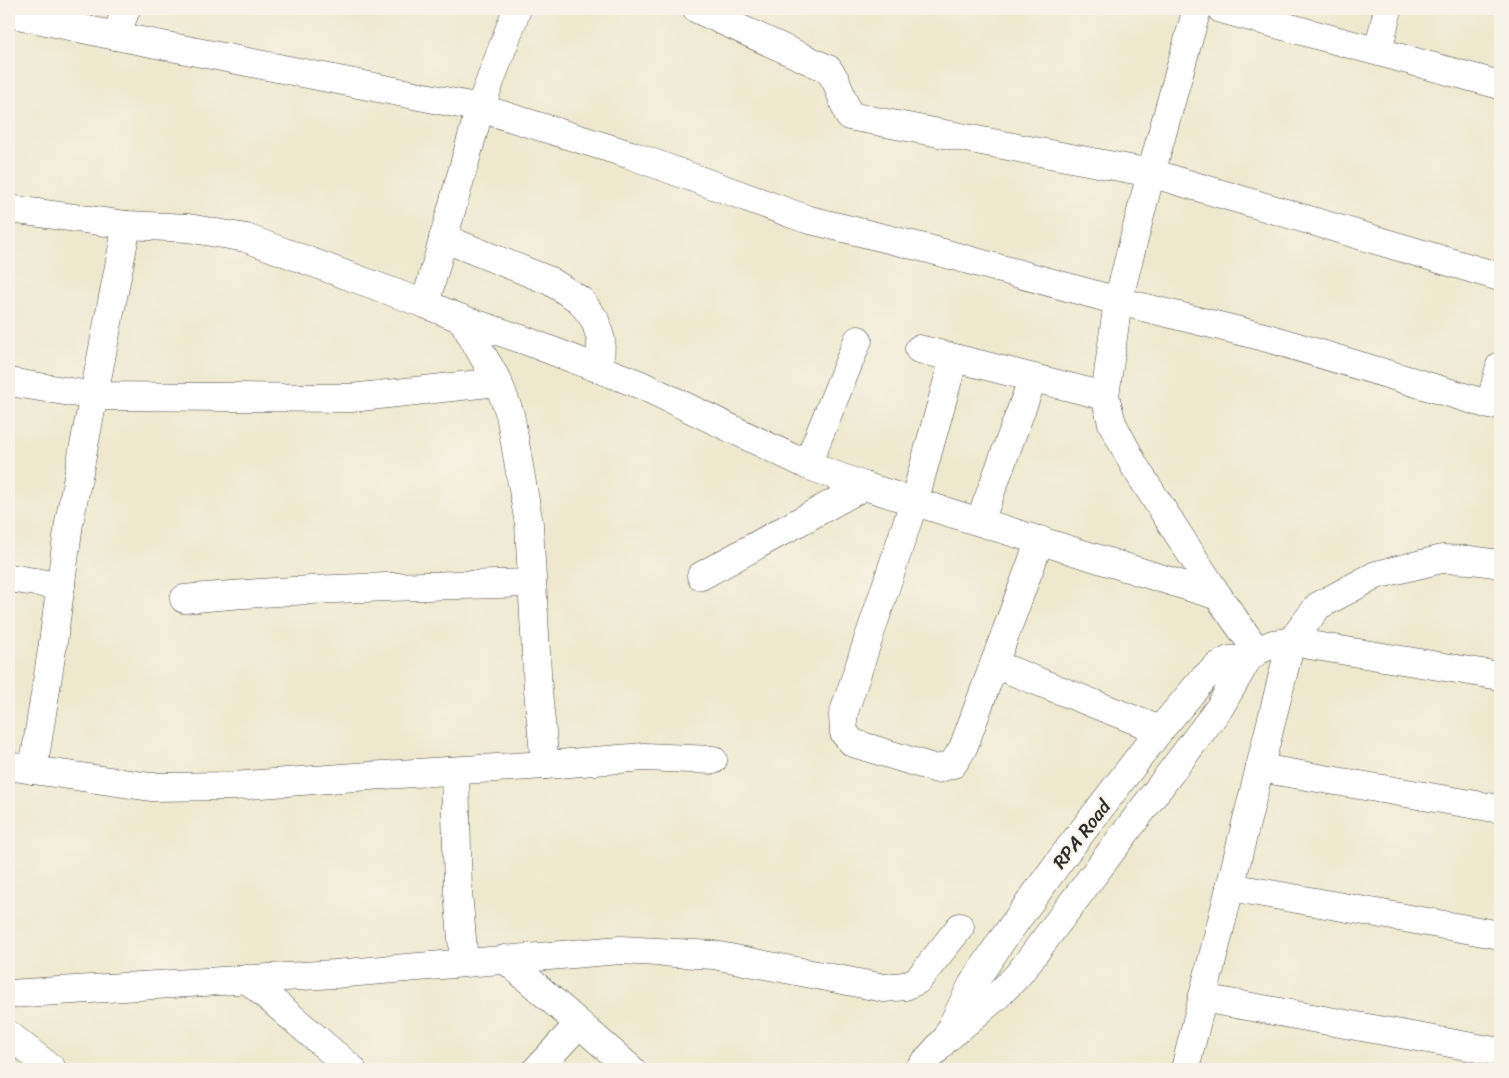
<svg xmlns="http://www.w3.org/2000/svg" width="1509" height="1078" viewBox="0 0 1509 1078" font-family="Sriracha,sans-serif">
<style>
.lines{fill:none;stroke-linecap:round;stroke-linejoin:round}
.minor-casing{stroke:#484743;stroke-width:29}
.minor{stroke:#fff;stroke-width:28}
.labels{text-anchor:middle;stroke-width:4;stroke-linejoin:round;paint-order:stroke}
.street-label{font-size:19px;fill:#2b2b2b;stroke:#f7f3e8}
</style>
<rect width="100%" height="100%" fill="#f7f3e8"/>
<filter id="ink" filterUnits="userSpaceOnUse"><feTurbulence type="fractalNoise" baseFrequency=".02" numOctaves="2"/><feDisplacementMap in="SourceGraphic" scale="10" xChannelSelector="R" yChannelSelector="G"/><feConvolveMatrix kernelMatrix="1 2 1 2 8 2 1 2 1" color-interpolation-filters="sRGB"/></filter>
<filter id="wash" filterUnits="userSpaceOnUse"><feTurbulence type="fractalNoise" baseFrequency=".0096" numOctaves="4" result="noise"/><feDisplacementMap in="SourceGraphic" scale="20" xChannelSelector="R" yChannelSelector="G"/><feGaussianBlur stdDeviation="1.12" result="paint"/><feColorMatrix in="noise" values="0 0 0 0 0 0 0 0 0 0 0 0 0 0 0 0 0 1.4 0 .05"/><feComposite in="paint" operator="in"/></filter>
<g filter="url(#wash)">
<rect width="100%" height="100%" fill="#eee8ce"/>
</g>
<g filter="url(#ink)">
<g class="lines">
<g class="minor-casing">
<g id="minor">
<polyline points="697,9 828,69 836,81 849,116 1151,173 1500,277"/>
<polyline points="1197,9 1151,173 1118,301 1105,396 1112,423 1135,467 1218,596 1257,651"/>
<polyline points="1221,9 1500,85"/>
<polyline points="9,13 116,36 126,9"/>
<polyline points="116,36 480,108 517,9"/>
<polyline points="1378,51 1388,9"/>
<polyline points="9,209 127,225"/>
<polyline points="443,238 550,281 580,300 595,320 601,340 600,369"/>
<polyline points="425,304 480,108 631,155 806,219 925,248 1118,301 1264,337 1490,405 1500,366"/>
<polyline points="919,349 1105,396"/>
<polyline points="954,358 914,502 843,715 844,733 853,743 937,769 953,764 963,748 1040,540"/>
<polyline points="9,382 95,396 351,398 498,382"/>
<polyline points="807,465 858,340"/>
<polyline points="980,521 1033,378"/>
<polyline points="701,576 864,486"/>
<polyline points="9,578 61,586"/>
<path d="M184,599c116,-11 232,-13 348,-16"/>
<polyline points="994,664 1160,730"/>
<polyline points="545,765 644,757 713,760"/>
<polyline points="9,766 33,770 52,650 69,523 127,225 188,228 246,238 425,304 462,319 524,340 641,385 807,465 864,486 1218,596"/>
<polyline points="1260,768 1500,809"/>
<polyline points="33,770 151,787 233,786 383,775 545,765 538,690 529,524 510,414 498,382 462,319"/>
<polyline points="455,771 458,892 464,962"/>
<polyline points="1230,887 1500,935"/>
<polyline points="505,959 631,1069"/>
<polyline points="247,979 352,1069"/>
<polyline points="9,994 335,974 620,950 714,955 884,988 905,986 918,980 960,927"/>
<polyline points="1202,998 1500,1052"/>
<polyline points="950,1030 972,985 1000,943 1061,859 1160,730 1203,679 1218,666 1229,660 1247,660"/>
<polyline points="9,1035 52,1069"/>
<polyline points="537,1069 579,1024"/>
<polyline points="919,1069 945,1040 996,997 1018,975 1220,707 1247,660 1257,651 1273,644 1291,642 1500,676"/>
<polyline points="1185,1069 1291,642 1318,606 1376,575 1442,559 1471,560 1500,564"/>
</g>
</g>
<use href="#minor" class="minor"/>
</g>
</g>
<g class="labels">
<g class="street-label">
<text transform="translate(1081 834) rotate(-52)" y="7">RPA Road</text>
</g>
</g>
<rect width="1509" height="1078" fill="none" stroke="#f7f3e8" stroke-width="30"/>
</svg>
